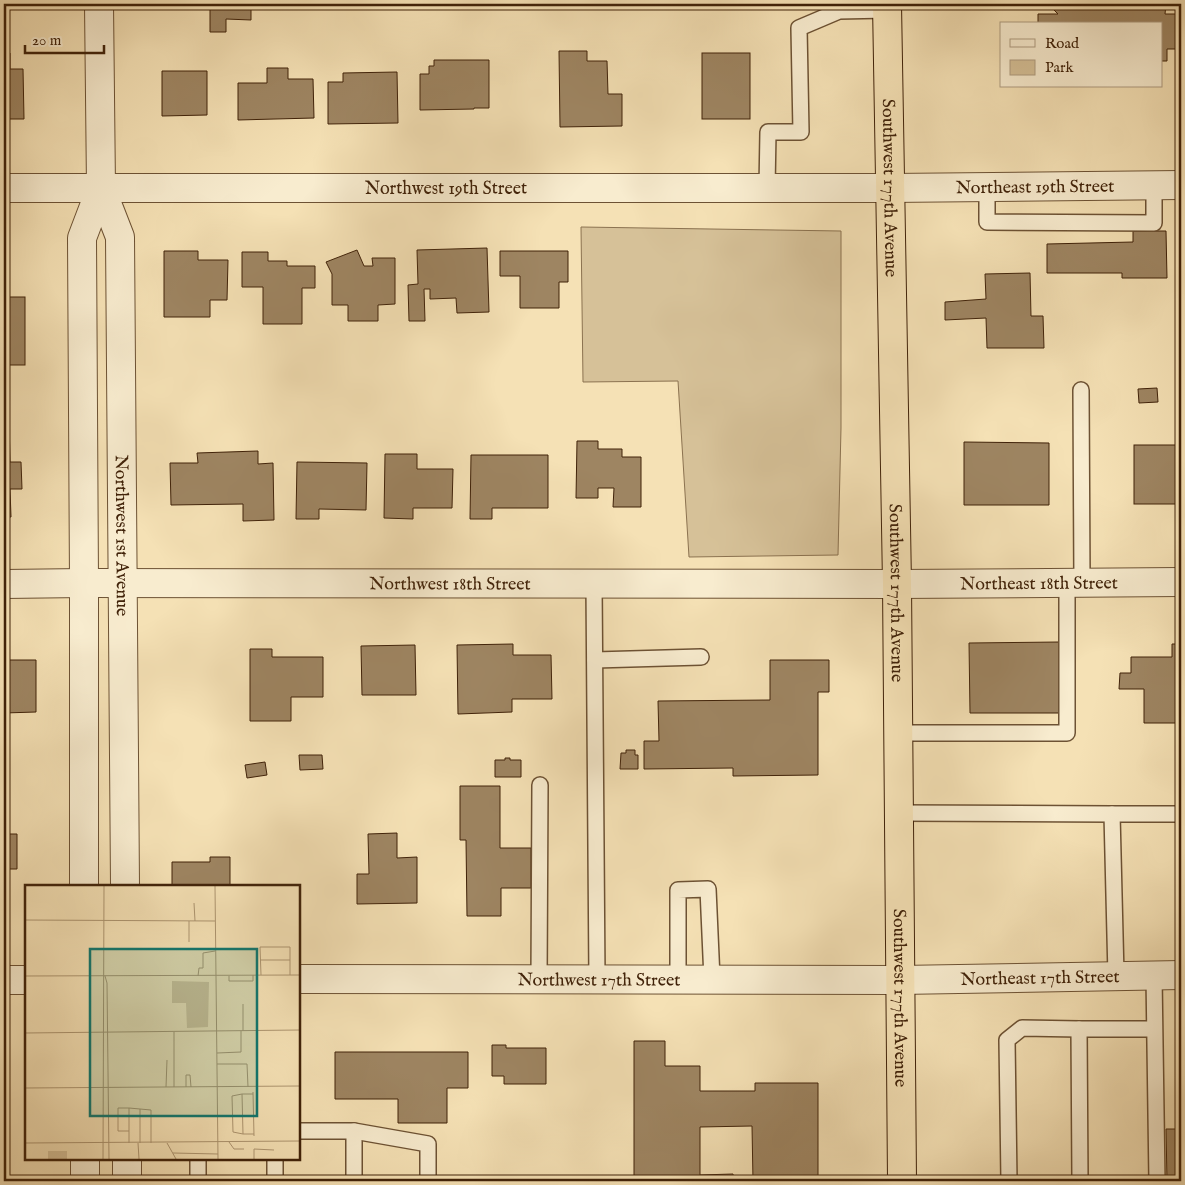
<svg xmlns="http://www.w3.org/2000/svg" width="1185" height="1185" viewBox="0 0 1185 1185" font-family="'IM FELL English',serif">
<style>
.green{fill:#d6c198;stroke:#8b7250}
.building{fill:#9e8562;stroke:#402209}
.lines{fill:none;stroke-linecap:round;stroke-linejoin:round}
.lane-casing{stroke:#6d5234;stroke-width:18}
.street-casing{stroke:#6d5234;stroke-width:30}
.highway-casing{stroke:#402209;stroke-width:30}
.lane{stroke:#f8eccf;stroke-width:15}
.street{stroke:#f8eccf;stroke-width:28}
.highway{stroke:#f5e1b5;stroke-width:28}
.labels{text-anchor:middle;stroke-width:4;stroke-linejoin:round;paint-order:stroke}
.street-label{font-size:18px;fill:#402209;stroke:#f8eccf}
.inset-road{fill:none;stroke:#ad9570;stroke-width:1}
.view{fill:#0f766e;fill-opacity:0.15;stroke:#0f766e;stroke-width:2.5}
.inset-edge{fill:none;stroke:#402209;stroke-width:2.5}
</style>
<rect width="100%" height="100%" fill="#f5e1b5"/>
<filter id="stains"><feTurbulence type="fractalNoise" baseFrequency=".004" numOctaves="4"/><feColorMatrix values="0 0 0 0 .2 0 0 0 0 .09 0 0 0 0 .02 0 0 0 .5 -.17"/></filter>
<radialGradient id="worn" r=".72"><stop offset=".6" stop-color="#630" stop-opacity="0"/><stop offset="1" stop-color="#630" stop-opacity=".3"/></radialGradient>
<polygon class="green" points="581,227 841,231 841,428 838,555 689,557 678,381 583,382"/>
<g class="building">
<polygon points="202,4 251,4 251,20 226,19 226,32 210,32 210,6 202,6"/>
<polygon points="1051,4 1139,4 1145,10 1145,4 1166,4 1165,14 1181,14 1181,49 1167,49 1167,61 1161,61 1161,24 1038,24 1038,14 1058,14 1049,5"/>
<polygon points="559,51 587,51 587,61 607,61 608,94 622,94 622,126 560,127"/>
<polygon points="4,53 10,53 10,69 23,69 24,119 4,119"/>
<rect x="702" y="53" width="48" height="66"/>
<polygon points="434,60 489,60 489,108 474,108 474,109 420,110 420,74 429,74 429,66 434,66"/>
<polygon points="267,68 288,68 288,79 313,79 314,118 238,120 238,83 267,83"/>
<polygon points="162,71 207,71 207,115 162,116"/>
<polygon points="397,72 398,123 328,124 328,82 343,82 343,73"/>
<polygon points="1133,231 1166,231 1167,278 1122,278 1122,273 1047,273 1047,244 1133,242"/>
<polygon points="487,248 489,312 457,313 456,298 430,299 430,289 424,289 425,321 409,321 408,285 418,284 417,250"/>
<polygon points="357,250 364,266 373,266 372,258 395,258 395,304 378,305 378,321 348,321 348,305 332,305 332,274 326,262"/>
<polygon points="164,251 198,251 198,260 228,260 227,300 210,300 210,317 164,317"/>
<polygon points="500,251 568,251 568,282 559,282 559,308 520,308 520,276 500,276"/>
<polygon points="242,252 268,252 268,261 287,261 287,266 315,266 315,288 302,288 302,324 263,324 263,287 242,287"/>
<polygon points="1030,273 1031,316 1043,316 1044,348 987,348 986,318 945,320 945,302 986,299 985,274"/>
<rect x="4" y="297" width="21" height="68"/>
<polygon points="1157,388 1158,402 1139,403 1138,389"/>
<polygon points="4,418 9,418 10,462 21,462 22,489 10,489 11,517 4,517"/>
<polygon points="577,441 598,441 598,449 622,449 622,457 641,457 641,507 613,507 614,488 598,488 598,498 576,498"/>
<polygon points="964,442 1049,443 1049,505 964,505"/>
<rect x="1134" y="445" width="47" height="59"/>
<polygon points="258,451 258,464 273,463 274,520 243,521 243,504 171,505 170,463 198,463 197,453"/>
<polygon points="385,454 417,454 417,469 453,469 452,508 413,508 413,519 384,518"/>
<polygon points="471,455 548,455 548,508 492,508 492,519 470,519"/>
<polygon points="297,462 367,463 366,510 319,509 319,519 296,519"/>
<polygon points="1059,642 1059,713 970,713 969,643"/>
<polygon points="513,644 513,655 551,655 552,699 512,699 512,712 458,714 457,645"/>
<polygon points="1172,644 1181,644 1181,723 1144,723 1144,689 1119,689 1120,673 1131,673 1131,657 1172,657"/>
<polygon points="415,645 416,695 362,695 361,646"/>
<polygon points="250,649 272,649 272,657 323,657 323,697 291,697 291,721 250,721"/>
<polygon points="4,660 36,660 36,712 4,713"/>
<polygon points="770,660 829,660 829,692 818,692 818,775 733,776 733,768 644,769 644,741 659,741 658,701 770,700"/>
<polygon points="626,750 635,750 635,755 638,755 638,769 620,769 621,753 626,753"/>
<polygon points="299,755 322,755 323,769 300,770"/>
<polygon points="505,758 510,758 510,760 521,760 521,777 495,777 495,760 505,760"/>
<polygon points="265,762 267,775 247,778 245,765"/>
<polygon points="460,786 500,786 500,848 531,848 531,888 501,888 501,916 467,916 466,840 460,840"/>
<polygon points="397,833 397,858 417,857 417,903 357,904 357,874 369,874 368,834"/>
<polygon points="4,834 17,834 17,869 4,869 5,917"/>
<polygon points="210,857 230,857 230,886 172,886 172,862 210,862"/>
<polygon points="634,1041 665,1041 665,1066 700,1066 700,1091 755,1091 755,1083 818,1083 818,1181 753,1181 752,1126 700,1127 700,1175 733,1174 734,1181 634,1181"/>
<polygon points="492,1045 506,1045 506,1048 546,1048 546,1084 504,1084 504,1076 492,1076"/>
<polygon points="335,1052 468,1052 468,1088 447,1088 447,1123 398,1123 398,1099 335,1099"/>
<polygon points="1166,1129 1181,1129 1181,1181 1167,1181"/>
</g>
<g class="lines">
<g class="lane-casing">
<g id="lane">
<polyline points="987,187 987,222 1154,223 1154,186"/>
<polyline points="767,188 768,132 801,132 799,28 839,11 887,10"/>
<polyline points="1081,390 1082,582"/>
<polyline points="594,584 597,979"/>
<polyline points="595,660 701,657"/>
<polyline points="898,733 1067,733 1067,582"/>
<polyline points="899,813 1112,814 1116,976"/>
<polyline points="1112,814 1181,814"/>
<polyline points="1154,976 1157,1181"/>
<polyline points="539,979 540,785"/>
<polyline points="678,979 678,890 708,889 712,979"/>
<polyline points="299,1131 354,1131 428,1144 428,1181"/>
<polyline points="354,1131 354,1181"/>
<polyline points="275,1159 275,1181"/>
<polyline points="198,1181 198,1159"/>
<polyline points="1009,1181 1007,1040 1022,1028 1079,1029"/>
<polyline points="1080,1181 1079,1029 1154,1029"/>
</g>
</g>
<g class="street-casing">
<g id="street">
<path id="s1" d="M4,188h886l291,-3"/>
<path id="s2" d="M101,188l19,49 5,649"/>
<path id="s3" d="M4,584l80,-1 813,1 284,-2"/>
<polyline points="84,886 84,583 82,238 101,188 99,4"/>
<path id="s4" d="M299,979l601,1 281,-5"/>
<polyline points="4,980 26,980"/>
<polyline points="85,1159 85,1181"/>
<polyline points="127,1159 127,1181"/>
</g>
</g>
<g class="highway-casing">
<g id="highway">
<path id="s5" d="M887,4l10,580 5,597"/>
</g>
</g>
<use href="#lane" class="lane"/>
<use href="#street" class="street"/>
<use href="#highway" class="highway"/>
</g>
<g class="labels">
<g class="street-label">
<text dy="6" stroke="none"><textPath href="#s1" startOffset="1031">Northeast 19th Street</textPath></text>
<text dy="6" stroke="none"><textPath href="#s1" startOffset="442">Northwest 19th Street</textPath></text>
<text dy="6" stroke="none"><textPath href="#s5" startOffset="184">Southwest 177th Avenue</textPath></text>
<text dy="6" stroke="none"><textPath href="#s2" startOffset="351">Northwest 1st Avenue</textPath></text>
<text dy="6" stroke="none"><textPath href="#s3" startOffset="1035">Northeast 18th Street</textPath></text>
<text dy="6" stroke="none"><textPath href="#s3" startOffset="446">Northwest 18th Street</textPath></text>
<text dy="6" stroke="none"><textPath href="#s5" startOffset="589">Southwest 177th Avenue</textPath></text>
<text dy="6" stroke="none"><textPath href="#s4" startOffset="741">Northeast 17th Street</textPath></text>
<text dy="6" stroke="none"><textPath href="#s4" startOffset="300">Northwest 17th Street</textPath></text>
<text dy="6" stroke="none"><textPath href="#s5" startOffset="994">Southwest 177th Avenue</textPath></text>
</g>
</g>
<g transform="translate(25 885)">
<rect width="275" height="275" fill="#f5e1b5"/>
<path d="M147,96l37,1 -1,45 -21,1 -1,-25h-14zM23,266h19v8h-19z" fill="#d6c198"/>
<path class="inset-road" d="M190,1l3,273M169,18l1,18M0,35l190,1M164,57v-21M235,75h30M236,90l-1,-28h30v28M0,91l275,-1M80,91l2,7 2,176M173,91l1,-8h4v-15l12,-2M204,91v5h24v-6M218,119v27M149,147v55M0,148l275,-3M192,168l24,-1v-21M192,179h30l1,23M141,202l1,-27M161,202v-12h4l1,12M0,203l275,-2M228,207l1,44M217,209l-10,2 1,36 10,2M228,209h-11l1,40h11M104,223l22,2v33M115,224v34M104,246h-11v-23h11v35M204,257l5,7h10M0,258l275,-2M113,258l1,16M142,258l9,16M148,268l45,1M78,274l1,-273M229,274v-10l20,1"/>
<path class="view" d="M65,64h167v167h-167z"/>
<rect width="275" height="275" class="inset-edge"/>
</g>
<rect width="1185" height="1185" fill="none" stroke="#f5e1b5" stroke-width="20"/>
<rect x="5" y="5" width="1175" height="1175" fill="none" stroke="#402209" stroke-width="2.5"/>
<rect x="10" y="10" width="1165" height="1165" fill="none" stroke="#402209"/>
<rect x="1000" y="22" width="162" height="65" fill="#f8eccf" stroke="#ae9b80"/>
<rect x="1010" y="39" width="25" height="8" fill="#f8eccf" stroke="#ae9b80"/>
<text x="1045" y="48" font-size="15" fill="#402209">Road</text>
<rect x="1010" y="60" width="25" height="15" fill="#d6c198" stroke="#ae9b80"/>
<text x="1045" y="72" font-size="15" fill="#402209">Park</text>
<path d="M25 45v8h79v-8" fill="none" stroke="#402209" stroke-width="2.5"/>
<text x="32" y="45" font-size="15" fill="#402209" stroke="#f8eccf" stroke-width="4" paint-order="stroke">20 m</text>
<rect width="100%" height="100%" filter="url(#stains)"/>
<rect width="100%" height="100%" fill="url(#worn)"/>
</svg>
